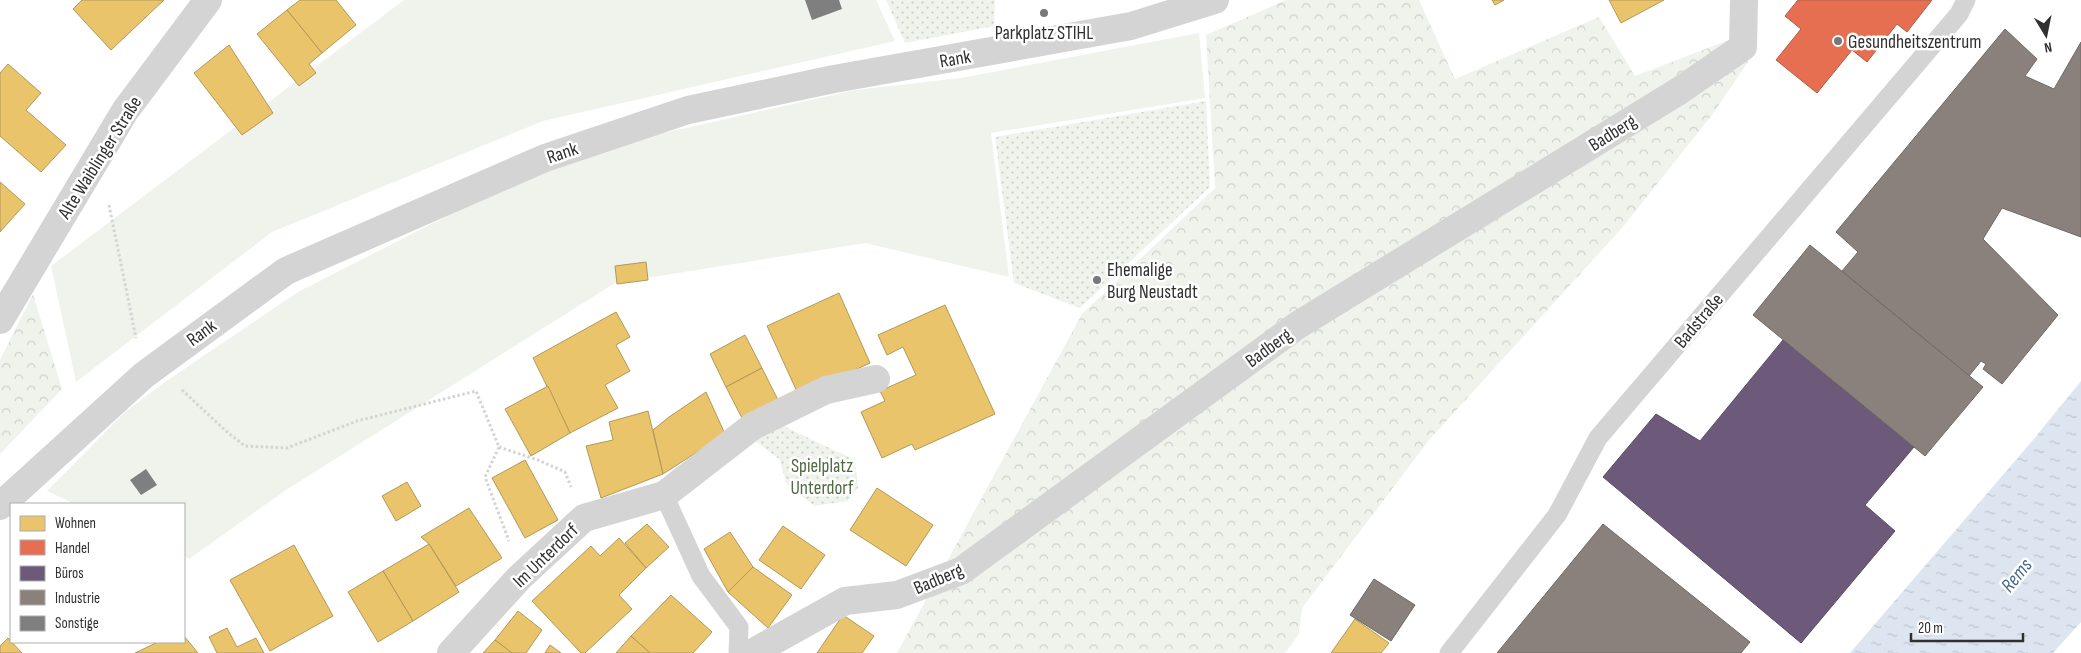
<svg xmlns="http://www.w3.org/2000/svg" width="2081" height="653" viewBox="0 0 2081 653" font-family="'Sofia Sans Condensed',sans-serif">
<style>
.grass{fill:url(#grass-dots)}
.forest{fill:url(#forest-crowns)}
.garden{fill:#eff3ec}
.water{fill:url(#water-ripples)}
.homes{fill:#e9c46a;stroke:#b29859}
.shops{fill:#e76f51;stroke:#b05c47}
.offices{fill:#6d597a;stroke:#5b4d64}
.industry{fill:#8a817c;stroke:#6f6965}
.building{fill:#7f7f7f}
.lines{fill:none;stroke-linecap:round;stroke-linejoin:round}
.path{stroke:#d4d4d4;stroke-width:3;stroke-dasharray:2.5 2.5;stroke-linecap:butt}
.service{stroke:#d4d4d4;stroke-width:19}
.minor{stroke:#d4d4d4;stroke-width:28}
.poi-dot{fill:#787878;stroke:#fff;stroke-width:2}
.labels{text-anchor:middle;stroke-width:5;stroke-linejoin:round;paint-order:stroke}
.poi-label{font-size:19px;fill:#303030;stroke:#fff;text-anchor:start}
.street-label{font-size:19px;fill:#303030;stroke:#fff}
.park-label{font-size:19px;fill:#506941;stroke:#fff}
.water-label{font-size:20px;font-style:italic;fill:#446a8c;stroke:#fff}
</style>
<defs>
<pattern id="grass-dots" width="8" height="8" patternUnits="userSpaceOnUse" patternTransform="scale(1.25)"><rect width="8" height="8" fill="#eff3ec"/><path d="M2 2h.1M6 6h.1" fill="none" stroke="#cdd1cb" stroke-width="1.8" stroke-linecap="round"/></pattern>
<pattern id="forest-crowns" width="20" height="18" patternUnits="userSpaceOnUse" patternTransform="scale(1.25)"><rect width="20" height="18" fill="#eff3ec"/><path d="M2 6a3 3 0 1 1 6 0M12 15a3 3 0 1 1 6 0" fill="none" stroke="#cdd1cb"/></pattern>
<pattern id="water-ripples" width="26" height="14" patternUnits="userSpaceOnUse" patternTransform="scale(1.25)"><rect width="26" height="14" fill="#dde6f0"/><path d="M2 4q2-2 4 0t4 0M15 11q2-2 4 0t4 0" fill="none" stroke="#bec6ce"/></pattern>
</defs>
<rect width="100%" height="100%" fill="#fff"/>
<g class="grass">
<polygon points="886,0 995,0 994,26 905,43"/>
<polygon points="1206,101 1210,187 1080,308 1014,283 995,137"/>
<polygon points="779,424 855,460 858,488 847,501 814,506 786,483 780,460 755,441"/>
</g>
<g class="forest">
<polygon points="1286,0 1419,0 1455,79 1599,17 1635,76 1729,40 1748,62 1712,115 1622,228 1429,440 1302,608 1299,634 1285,653 897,653 1082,314 1215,188 1206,35"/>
<polygon points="33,294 62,389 0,454 0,360"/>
</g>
<g class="garden">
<polygon points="404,0 876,0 895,41 543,121 272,232 76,382 51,266"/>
<polygon points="1199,33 1205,98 991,133 1009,277 865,243 615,283 286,490 189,559 184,556 184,504 75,504 47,491 125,412 165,382 298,292 520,179 624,142 855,90 961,78"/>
</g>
<polygon class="water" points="2081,381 2081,622 2053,653 1850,653 2033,440"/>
<g class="homes">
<polygon points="82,0 164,0 111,50 73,9"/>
<polygon points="300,0 336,0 356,25 322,53 287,10"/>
<polygon points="1492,0 1504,0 1495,5"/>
<polygon points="1609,0 1664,0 1621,23"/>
<polygon points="287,10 322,53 309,64 316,73 299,86 257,34"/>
<polygon points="229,45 273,113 242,135 194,73"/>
<polygon points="8,64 41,93 26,110 66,145 41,172 0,136 0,73"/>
<polygon points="0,182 25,204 0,232"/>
<polygon points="646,262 648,280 617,284 615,266"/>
<polygon points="839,293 870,363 799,396 767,326"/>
<polygon points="945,305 995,414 915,450 912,444 882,458 861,412 885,401 880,391 916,375 903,347 887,355 878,335"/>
<polygon points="616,312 630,337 616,345 630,371 605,385 618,408 570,433 533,358"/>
<polygon points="745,335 762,368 726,387 710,354"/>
<polygon points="762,368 779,402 743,420 726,387"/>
<polygon points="548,386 570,433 531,456 505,409"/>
<polygon points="706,392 725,434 663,474 653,430 669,417"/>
<polygon points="648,411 663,474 601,498 586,446 613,440 609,422"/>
<polygon points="525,460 558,520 525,538 492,478"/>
<polygon points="407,482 421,506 396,521 382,496"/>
<polygon points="877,488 933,525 906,566 850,530"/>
<polygon points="469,508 502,558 456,586 429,544 421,537"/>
<polygon points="647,524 669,547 646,568 625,543"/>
<polygon points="783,526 825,555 801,589 759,560"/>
<polygon points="730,532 753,567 728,592 704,549"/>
<polygon points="619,538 646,568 619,595 632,609 585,653 581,653 532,601 591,546 600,556"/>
<polygon points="429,544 459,592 413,621 383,571"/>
<polygon points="294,545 333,616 270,651 230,580"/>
<polygon points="753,567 792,595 768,628 728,592"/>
<polygon points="383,571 413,621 378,642 348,592"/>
<polygon points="671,595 712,632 693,653 650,653 631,636"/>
<polygon points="518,611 542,630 526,653 512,653 495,640"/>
<polygon points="843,615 874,636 862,653 817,653"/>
<polygon points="1355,619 1389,643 1381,653 1331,653"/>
<polygon points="227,628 237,647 256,638 264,653 217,653 209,637"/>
<polygon points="184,636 198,653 135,653 158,642 184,642"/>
<polygon points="631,636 650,653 616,653"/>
<polygon points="8,638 22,653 0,653 0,646"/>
<polygon points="495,640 512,653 483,653"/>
<polygon points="550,645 561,653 545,653"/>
</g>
<polygon class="shops" points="1798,0 1932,0 1907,32 1897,24 1867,62 1852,50 1817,93 1776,60 1801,29 1785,16"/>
<polygon class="offices" points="1783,340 1914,447 1865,505 1895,531 1801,643 1603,477 1656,414 1700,441"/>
<g class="industry">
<polygon points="2005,29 2037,59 2025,76 2054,89 2081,42 2081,237 2002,208 1983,239 2058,315 2002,384 1983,369 1986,364 1981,361 1969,376 1842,271 1858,252 1836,232"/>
<polygon points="1810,245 1983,387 1925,456 1753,315"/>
<polygon points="1603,524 1750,642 1741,653 1497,653"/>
<polygon points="1374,579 1415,605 1391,641 1350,615"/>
</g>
<g class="building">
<polygon points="805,0 839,0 842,9 812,20"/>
<polygon points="146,469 157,485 141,495 130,480"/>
</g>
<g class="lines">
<g class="path">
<polyline points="109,205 136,338"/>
<polyline points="182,390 226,431 245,446 287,448 357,421 476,391 499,447 485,477 509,541"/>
<polyline points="499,447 538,460 565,472 571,487"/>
</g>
<g class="service">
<polyline points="664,495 701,576 739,627 738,653"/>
<polyline points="1449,653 1557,515 1598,438 1959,14 1966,0"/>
</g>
<g class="minor">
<polyline points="0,320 125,111 208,0"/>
<polyline points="0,506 144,375 286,271 545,158 688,110 834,79 1131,26 1215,0"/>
<polyline points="451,653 519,578 584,518 664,495 753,426 826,390 876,379"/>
<polyline points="752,653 845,601 897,595 961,571 1298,325 1679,91 1743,47 1744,0"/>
</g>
</g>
<g class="poi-dot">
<circle cx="1044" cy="13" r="5"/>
<circle cx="1838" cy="41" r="5"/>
<circle cx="1097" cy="280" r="5"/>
</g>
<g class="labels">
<g class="poi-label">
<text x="1044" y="39" text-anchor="middle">Parkplatz STIHL</text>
<text x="1848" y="48">Gesundheitszentrum</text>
<text x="1107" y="276">Ehemalige<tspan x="1107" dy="22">Burg Neustadt</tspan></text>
</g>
<g class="street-label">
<text transform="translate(955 58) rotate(-10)" y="7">Rank</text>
<text transform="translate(1612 132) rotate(-32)" y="7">Badberg</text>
<text transform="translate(562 152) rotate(-19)" y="7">Rank</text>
<text transform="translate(99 157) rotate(-58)" y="7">Alte Waiblinger Straße</text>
<text transform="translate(1698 320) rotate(-50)" y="7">Badstraße</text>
<text transform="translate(201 332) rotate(-36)" y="7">Rank</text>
<text transform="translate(1268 347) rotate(-36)" y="7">Badberg</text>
<text transform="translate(545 555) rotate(-44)" y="7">Im Unterdorf</text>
<text transform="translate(938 578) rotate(-23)" y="7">Badberg</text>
</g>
<g class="park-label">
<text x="822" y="472">Spielplatz<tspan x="822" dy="22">Unterdorf</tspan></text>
</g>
<g class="water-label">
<text transform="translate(2016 575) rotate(-51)" y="7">Rems</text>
</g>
</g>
<rect x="10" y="503" width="175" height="140" fill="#ffffff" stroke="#acacac"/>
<rect x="20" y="516" width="25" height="15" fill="#e9c46a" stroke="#acacac"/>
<text x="55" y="528" font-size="15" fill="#303030">Wohnen</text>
<rect x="20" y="540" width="25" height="15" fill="#e76f51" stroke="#acacac"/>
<text x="55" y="553" font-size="15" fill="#303030">Handel</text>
<rect x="20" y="566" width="25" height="15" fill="#6d597a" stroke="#acacac"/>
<text x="55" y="578" font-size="15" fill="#303030">Büros</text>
<rect x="20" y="590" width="25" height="15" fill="#8a817c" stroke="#acacac"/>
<text x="55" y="603" font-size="15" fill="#303030">Industrie</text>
<rect x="20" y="616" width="25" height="15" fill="#7f7f7f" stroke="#acacac"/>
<text x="55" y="628" font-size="15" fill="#303030">Sonstige</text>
<g transform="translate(2046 35) rotate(170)" stroke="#ffffff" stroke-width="4" paint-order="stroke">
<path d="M0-4L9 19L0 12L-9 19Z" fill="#303030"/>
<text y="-8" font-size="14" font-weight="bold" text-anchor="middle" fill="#303030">N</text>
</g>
<path d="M1911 633v8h112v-8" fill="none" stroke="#303030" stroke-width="2.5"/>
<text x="1918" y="633" font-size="15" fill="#303030" stroke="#ffffff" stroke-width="4" paint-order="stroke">20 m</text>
</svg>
